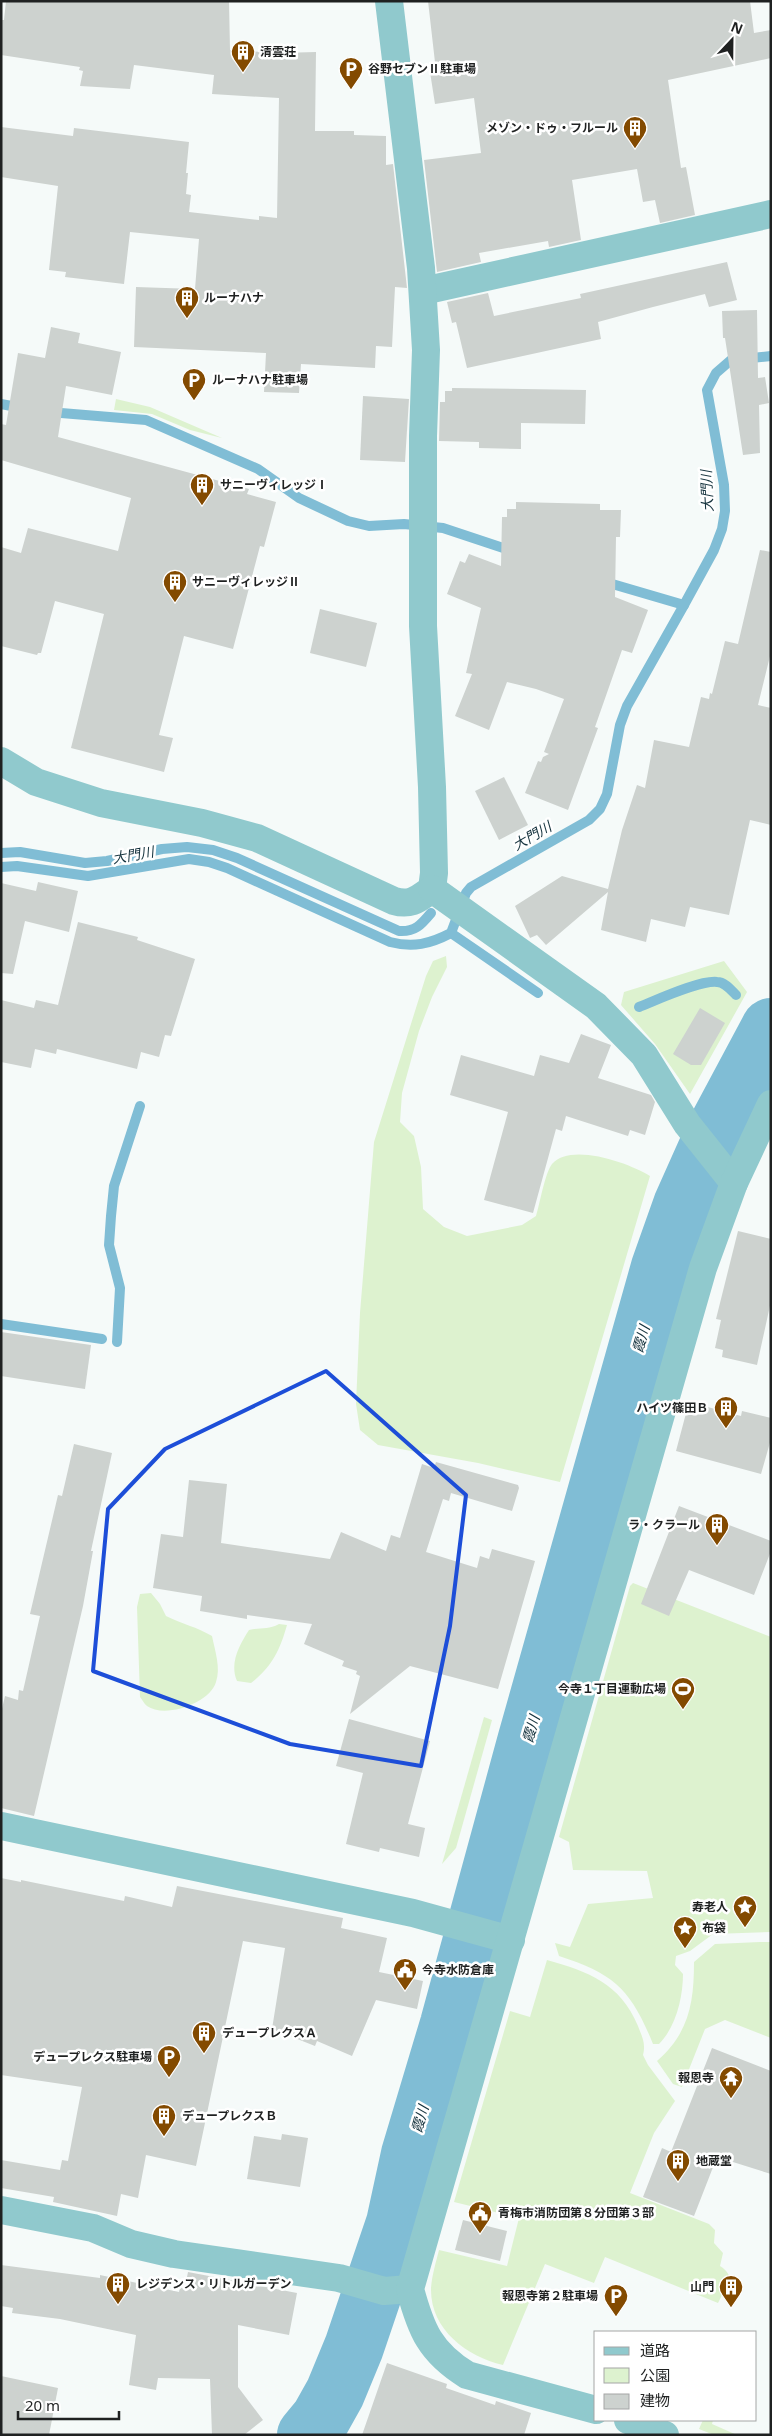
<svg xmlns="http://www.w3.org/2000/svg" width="772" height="2436" viewBox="0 0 772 2436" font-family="'Noto Sans','Noto Sans JP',sans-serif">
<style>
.green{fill:#ddf2cf}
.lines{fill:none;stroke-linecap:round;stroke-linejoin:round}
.stream{stroke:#80bdd5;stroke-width:10}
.river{stroke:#80bdd5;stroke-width:60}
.building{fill:#cdd2cf}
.minor{stroke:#90c9cd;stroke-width:28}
.marked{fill:none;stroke:#1d4ed8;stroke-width:4;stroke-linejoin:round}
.labels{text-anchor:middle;stroke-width:5;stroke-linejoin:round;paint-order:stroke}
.poi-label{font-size:12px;font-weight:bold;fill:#1f2121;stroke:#fff;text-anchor:start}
.water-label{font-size:14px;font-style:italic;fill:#13313c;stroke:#fff}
</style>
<rect width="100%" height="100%" fill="#f5faf9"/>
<g class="green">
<polygon points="116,399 150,407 222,438 190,430 152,414 114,410"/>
<path d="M446,956l1,11 -15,30 -13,34 -17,62 -2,29 14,14 7,31 2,42 21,18 23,9 55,-11 14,-9c4,-13 9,-43 16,-52 18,-22 78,-1 98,12l-90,306 -82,-19 -100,-18 -18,-15 -4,-26 4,-91 14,-171 52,-166 7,-15z"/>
<polygon points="724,961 747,992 690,1094 655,1044 621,1005 624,992"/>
<path d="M633,1583l138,54v295l-58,2 -23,17 -14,5 -1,9 8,9c0,23 -7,53 -24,70h-6c-22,-54 -38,-70 -94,-88l-4,-13 15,4 18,-43 65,-6 -6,-27 -74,-1 -4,-28 -10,-5 71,-251z"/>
<path d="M151,1593l9,11 6,12c16,8 31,11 46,20 3,15 9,32 4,46 -6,21 -51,37 -69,24 -3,-2 -5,-7 -7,-9l-3,-90 3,-13z"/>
<path d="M279,1624l8,1c-7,25 -15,42 -36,58l-14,-2c-8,-18 3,-37 12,-51 12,-3 19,0 30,-6z"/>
<polygon points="484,1717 492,1720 456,1848 442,1864"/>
<path d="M760,1942h11v96l-46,-18 -20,9 -23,58 -9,-3 -16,-23c32,-28 37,-58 37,-99l21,-18z"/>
<path d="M547,1960c42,12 73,23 91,66 4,11 8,17 5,29l5,10 27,36 -21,32 -24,60 79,31 6,6 -1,13 9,10 -3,13c11,7 12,15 9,27l-5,-2 -6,12 -113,-46 -11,26 -49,-19 -42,101c-37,-9 -73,-36 -72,-77 1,-13 5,-26 8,-38l68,16 12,-48 -65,-16 56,-191 20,6z"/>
<polygon points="703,2420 713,2420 712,2424 737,2435 714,2435 699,2429"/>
</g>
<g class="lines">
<g class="stream">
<polyline points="1,404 22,408"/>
<polyline points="49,412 146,420 258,469 299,498 348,521 369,526 404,524 443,528 512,551"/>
<polyline points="602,581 684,605"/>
<path d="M1,853l19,-1 65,11 22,-2 55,-12 25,-2 26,3 24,8 162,73c16,1 22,-6 32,-18"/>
<path d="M1,867l16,-1 71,10 101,-17 20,3 18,6 163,74c23,6 40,2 61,-9l15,-40 5,-6 118,-67 11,-11 7,-15 13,-69 7,-19 57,-101 30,-55 8,-21 3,-18 -1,-26 -17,-95 9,-17 15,-13 40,-4"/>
<polyline points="451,933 538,993"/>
<path d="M639,1007c18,-7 61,-27 78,-25 8,0 14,8 19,13"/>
<polyline points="752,1016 767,1035"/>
<polyline points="1,1324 102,1339"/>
<polyline points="117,1342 120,1288 109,1245 111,1216 114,1186 140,1106"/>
</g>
<polyline class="river" points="307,2435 321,2418 335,2393 354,2347 396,2223 411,2154 450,2024 527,1742 661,1267 683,1205 716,1131 771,1028"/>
</g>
<g class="building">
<polygon points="6,1 229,1 230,50 280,53 316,52 315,131 354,131 354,135 386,136 386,165 393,164 407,288 395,287 392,347 376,346 375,368 301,364 299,393 264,392 266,353 134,347 136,287 195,289 199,239 130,232 124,284 65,277 66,272 49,270 58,186 1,177 1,127 73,136 74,128 189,142 186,173 188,173 186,194 191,195 189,212 259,220 259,216 277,218 279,98 212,94 214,75 134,65 130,89 80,86 83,71 79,70 80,67 1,55 1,20 4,20"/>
<polygon points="428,1 750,1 754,33 771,30 771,58 668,80 681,168 686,167 695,215 660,223 655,200 643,202 637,169 572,180 581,240 549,247 548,241 479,253 481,262 437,272 424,160 481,153 474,98 435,104 430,72 436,71"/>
<polygon points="727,262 737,300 709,307 705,294 653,307 598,322 601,339 467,368 456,322 452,323 447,302 488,293 494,316 581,298 580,294"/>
<polygon points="757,310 758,378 765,377 769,403 759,405 760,453 743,455 725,338 723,338 722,311"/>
<polygon points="51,327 80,333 78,343 121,352 112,395 66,386 58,437 249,489 247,494 276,502 264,547 260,546 233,649 184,636 159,735 173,738 164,772 71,748 104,614 55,601 41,653 38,653 37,655 1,646 1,547 21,553 28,528 118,551 131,498 1,460 1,424 6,425 18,353 45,358"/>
<polygon points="452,388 586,390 585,424 521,423 521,449 479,448 479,442 439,441 440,402 445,402 445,391 452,391"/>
<polygon points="363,396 409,399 405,462 360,460"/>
<polygon points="516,502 600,504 600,510 621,510 620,537 616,537 615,597 648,610 632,653 622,650 595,727 598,728 568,810 525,793 538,761 541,762 543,757 549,754 544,752 564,699 536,689 507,682 489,730 455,716 472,674 466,673 481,608 447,594 460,561 465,563 469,554 501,566 502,517 507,517 507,509 516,509"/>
<polygon points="760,550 771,552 771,652 758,705 771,708 771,825 750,820 729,915 690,907 685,927 651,919 646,942 601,930 608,892 546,945 537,935 530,938 515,906 562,876 608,889 622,830 637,785 645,788 654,740 689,747 701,697 709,699 710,693 712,694 725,641 738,644"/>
<polygon points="320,609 377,623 366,667 310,653"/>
<polygon points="504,777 528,825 499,840 475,791"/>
<polygon points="38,882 78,891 69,932 25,921 13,974 1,973 1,883 36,891"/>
<polygon points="78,922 138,937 137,940 195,959 171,1036 165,1035 159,1057 141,1052 137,1069 57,1049 56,1054 35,1049 31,1068 1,1062 1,1000 34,1008 36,1000 58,1005"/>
<polygon points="700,1008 725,1023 701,1065 691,1065 673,1054"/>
<polygon points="581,1034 611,1045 598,1078 651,1095 655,1102 645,1135 630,1130 628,1136 566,1116 562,1131 556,1129 533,1213 484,1200 508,1112 450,1095 461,1055 534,1076 540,1055 569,1063"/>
<polygon points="738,1231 771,1239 771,1301 757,1365 722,1357 723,1350 715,1348 721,1320 716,1319"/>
<polygon points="1,1332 91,1345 85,1389 1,1376"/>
<polygon points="689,1402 741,1416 742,1411 771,1418 771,1439 761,1474 676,1451"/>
<polygon points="74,1444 112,1453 91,1551 93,1551 83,1606 34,1816 1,1808 1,1713 5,1696 18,1700 19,1690 23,1691 40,1616 30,1614 58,1495 62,1496"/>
<polygon points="436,1462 518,1485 519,1488 512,1511 451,1493 449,1501 443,1499 426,1552 477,1568 480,1556 489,1559 492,1549 535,1561 498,1689 410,1666 350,1714 360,1676 356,1674 357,1671 342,1666 344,1661 304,1644 312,1624 247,1615 247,1619 200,1611 202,1596 153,1588 161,1534 183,1537 189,1480 227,1484 221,1543 330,1559 341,1532 386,1551 391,1535 400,1538 422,1464 434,1468"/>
<polygon points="679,1506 771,1541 771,1551 754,1595 689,1570 669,1616 641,1604"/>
<polygon points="349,1719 430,1741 408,1824 425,1828 419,1857 380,1848 379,1852 346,1844 363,1773 336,1766"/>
<polygon points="1,1878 21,1882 21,1880 124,1901 125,1896 172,1907 177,1886 343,1918 341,1928 387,1938 379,1972 423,1981 417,2009 376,2000 352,2056 317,2041 315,2046 272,2029 285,1948 243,1941 196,2166 146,2155 138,2198 121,2194 117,2216 53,2202 54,2197 1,2188 1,2160 60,2170 62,2160 68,2161 82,2087 1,2075"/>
<polygon points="712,2048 771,2071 771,2174 717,2157 694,2216 643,2197 662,2148 671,2152"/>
<polygon points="282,2134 308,2138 300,2187 247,2179 254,2136 281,2140"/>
<polygon points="463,2220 507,2231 500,2261 455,2250"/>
<polygon points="1,2265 100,2278 100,2275 179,2292 180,2286 185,2287 188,2272 297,2293 289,2335 238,2325 238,2387 263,2420 244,2435 212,2435 210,2379 158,2378 156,2390 129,2385 136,2335 60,2319 12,2313 13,2308 1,2306"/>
<polygon points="387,2363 447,2384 446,2388 495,2405 496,2401 531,2413 524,2435 362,2435"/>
<polygon points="1,2376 58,2388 49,2435 1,2435"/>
</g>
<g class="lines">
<g class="minor">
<polyline points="423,291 771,214"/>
<path d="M1,761l35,21 65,21 101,20 55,15 137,63c17,5 24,-2 38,-12l2,-16 -2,-86 -9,-161v-190l3,-86 -5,-82 -32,-267"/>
<polyline points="432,889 596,1006 644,1055 687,1124 734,1183"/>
<polyline points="1,1826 413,1913 511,1940"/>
<polyline points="1,2210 93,2228 131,2244 174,2254 339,2278 384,2291 410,2289"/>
<path d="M596,2410l-129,-35c-37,-23 -46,-45 -57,-86l293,-1021 31,-85 37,-79"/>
<polyline points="628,2420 665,2435"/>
</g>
</g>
<path class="marked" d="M326,1371l140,124 -16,131 -29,140 -131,-22 -197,-73 15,-162 57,-60z"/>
<defs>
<g id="building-pin" transform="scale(1.25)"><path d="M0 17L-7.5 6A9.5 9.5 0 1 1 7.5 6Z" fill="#834a00" stroke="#fff"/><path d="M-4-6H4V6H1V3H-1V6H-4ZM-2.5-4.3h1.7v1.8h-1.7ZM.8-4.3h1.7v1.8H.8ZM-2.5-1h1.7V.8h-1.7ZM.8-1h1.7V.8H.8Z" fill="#fff"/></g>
<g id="parking-pin" transform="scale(1.25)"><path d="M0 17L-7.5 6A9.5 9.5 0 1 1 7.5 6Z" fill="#834a00" stroke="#fff"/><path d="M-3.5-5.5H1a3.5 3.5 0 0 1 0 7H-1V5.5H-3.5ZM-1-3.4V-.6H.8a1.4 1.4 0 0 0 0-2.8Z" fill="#fff"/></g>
<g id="stadium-pin" transform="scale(1.25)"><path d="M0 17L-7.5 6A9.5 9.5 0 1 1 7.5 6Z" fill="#834a00" stroke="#fff"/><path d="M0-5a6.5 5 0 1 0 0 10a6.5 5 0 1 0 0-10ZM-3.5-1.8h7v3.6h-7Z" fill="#fff"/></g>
<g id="sight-pin" transform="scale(1.25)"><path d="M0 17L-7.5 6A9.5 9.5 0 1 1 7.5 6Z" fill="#834a00" stroke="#fff"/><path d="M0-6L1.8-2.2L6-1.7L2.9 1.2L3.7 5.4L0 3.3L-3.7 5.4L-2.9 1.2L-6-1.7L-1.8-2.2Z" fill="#fff"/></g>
<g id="civic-pin" transform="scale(1.25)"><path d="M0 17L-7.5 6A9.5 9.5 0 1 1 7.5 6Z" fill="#834a00" stroke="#fff"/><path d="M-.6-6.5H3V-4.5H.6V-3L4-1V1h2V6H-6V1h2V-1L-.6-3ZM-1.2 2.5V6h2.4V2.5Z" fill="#fff"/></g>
<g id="temple-pin" transform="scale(1.25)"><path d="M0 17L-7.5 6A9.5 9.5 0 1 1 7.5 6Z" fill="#834a00" stroke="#fff"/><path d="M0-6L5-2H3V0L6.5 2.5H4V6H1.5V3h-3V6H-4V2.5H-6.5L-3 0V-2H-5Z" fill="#fff"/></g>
</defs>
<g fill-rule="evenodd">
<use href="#building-pin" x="243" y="52"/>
<use href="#parking-pin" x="351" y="69"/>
<use href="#building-pin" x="635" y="128"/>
<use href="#building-pin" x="187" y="298"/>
<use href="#parking-pin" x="194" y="380"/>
<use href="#building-pin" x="202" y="485"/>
<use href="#building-pin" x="175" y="582"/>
<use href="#building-pin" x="726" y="1408"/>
<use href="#building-pin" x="717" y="1525"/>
<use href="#stadium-pin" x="683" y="1689"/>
<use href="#sight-pin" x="745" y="1907"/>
<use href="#sight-pin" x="685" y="1928"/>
<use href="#civic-pin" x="405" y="1970"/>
<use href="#building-pin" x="204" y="2033"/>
<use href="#parking-pin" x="169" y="2057"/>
<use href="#temple-pin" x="731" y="2078"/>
<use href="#building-pin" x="164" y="2116"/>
<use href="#building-pin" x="678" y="2161"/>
<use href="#civic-pin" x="480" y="2213"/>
<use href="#building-pin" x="118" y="2284"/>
<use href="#building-pin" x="731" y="2287"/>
<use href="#parking-pin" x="616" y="2296"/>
</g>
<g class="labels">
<g class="poi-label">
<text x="260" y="56">清雲荘</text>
<text x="368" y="73">谷野セブンⅡ駐車場</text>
<text x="618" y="132" text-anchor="end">メゾン・ドゥ・フルール</text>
<text x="204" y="302">ルーナハナ</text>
<text x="212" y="384">ルーナハナ駐車場</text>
<text x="220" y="489">サニーヴィレッジⅠ</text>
<text x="192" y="586">サニーヴィレッジⅡ</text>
<text x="708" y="1412" text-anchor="end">ハイツ篠田Ｂ</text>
<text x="700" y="1529" text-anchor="end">ラ・クラール</text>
<text x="666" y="1693" text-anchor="end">今寺１丁目運動広場</text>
<text x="728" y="1911" text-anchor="end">寿老人</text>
<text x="702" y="1932">布袋</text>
<text x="422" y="1974">今寺水防倉庫</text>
<text x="222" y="2037">デュープレクスＡ</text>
<text x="152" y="2061" text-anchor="end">デュープレクス駐車場</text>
<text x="714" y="2082" text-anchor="end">報恩寺</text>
<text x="182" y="2120">デュープレクスＢ</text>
<text x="696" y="2165">地蔵堂</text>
<text x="498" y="2217">青梅市消防団第８分団第３部</text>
<text x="136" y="2288">レジデンス・リトルガーデン</text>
<text x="714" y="2291" text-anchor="end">山門</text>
<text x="598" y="2300" text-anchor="end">報恩寺第２駐車場</text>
</g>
<g class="water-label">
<text transform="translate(707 491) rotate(-93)" y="5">大門川</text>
<text transform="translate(532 836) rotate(-30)" y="5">大門川</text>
<text transform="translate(133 855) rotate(-10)" y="5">大門川</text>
<text transform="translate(641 1339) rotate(-74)" y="5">霞川</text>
<text transform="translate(531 1729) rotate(-74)" y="5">霞川</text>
<text transform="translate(420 2119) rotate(-74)" y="5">霞川</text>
</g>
</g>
<rect width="772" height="2436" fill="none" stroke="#1f2121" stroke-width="5"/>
<rect x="594" y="2331" width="162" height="90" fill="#ffffff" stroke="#a5a6a6"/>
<rect x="604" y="2347" width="25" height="8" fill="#90c9cd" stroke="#a5a6a6"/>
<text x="640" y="2356" font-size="15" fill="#1f2121">道路</text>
<rect x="604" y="2368" width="25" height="15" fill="#ddf2cf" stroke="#a5a6a6"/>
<text x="640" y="2381" font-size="15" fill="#1f2121">公園</text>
<rect x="604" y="2394" width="25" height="15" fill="#cdd2cf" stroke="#a5a6a6"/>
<text x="640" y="2406" font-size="15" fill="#1f2121">建物</text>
<g transform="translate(732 40) rotate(22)" stroke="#ffffff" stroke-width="4" paint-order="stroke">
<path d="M0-4L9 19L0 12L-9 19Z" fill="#1f2121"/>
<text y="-8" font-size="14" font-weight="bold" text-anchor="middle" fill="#1f2121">N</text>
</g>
<path d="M18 2411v8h101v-8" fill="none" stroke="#1f2121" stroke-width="2.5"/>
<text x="25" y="2411" font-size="15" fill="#1f2121" stroke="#ffffff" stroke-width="4" paint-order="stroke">20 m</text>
</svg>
